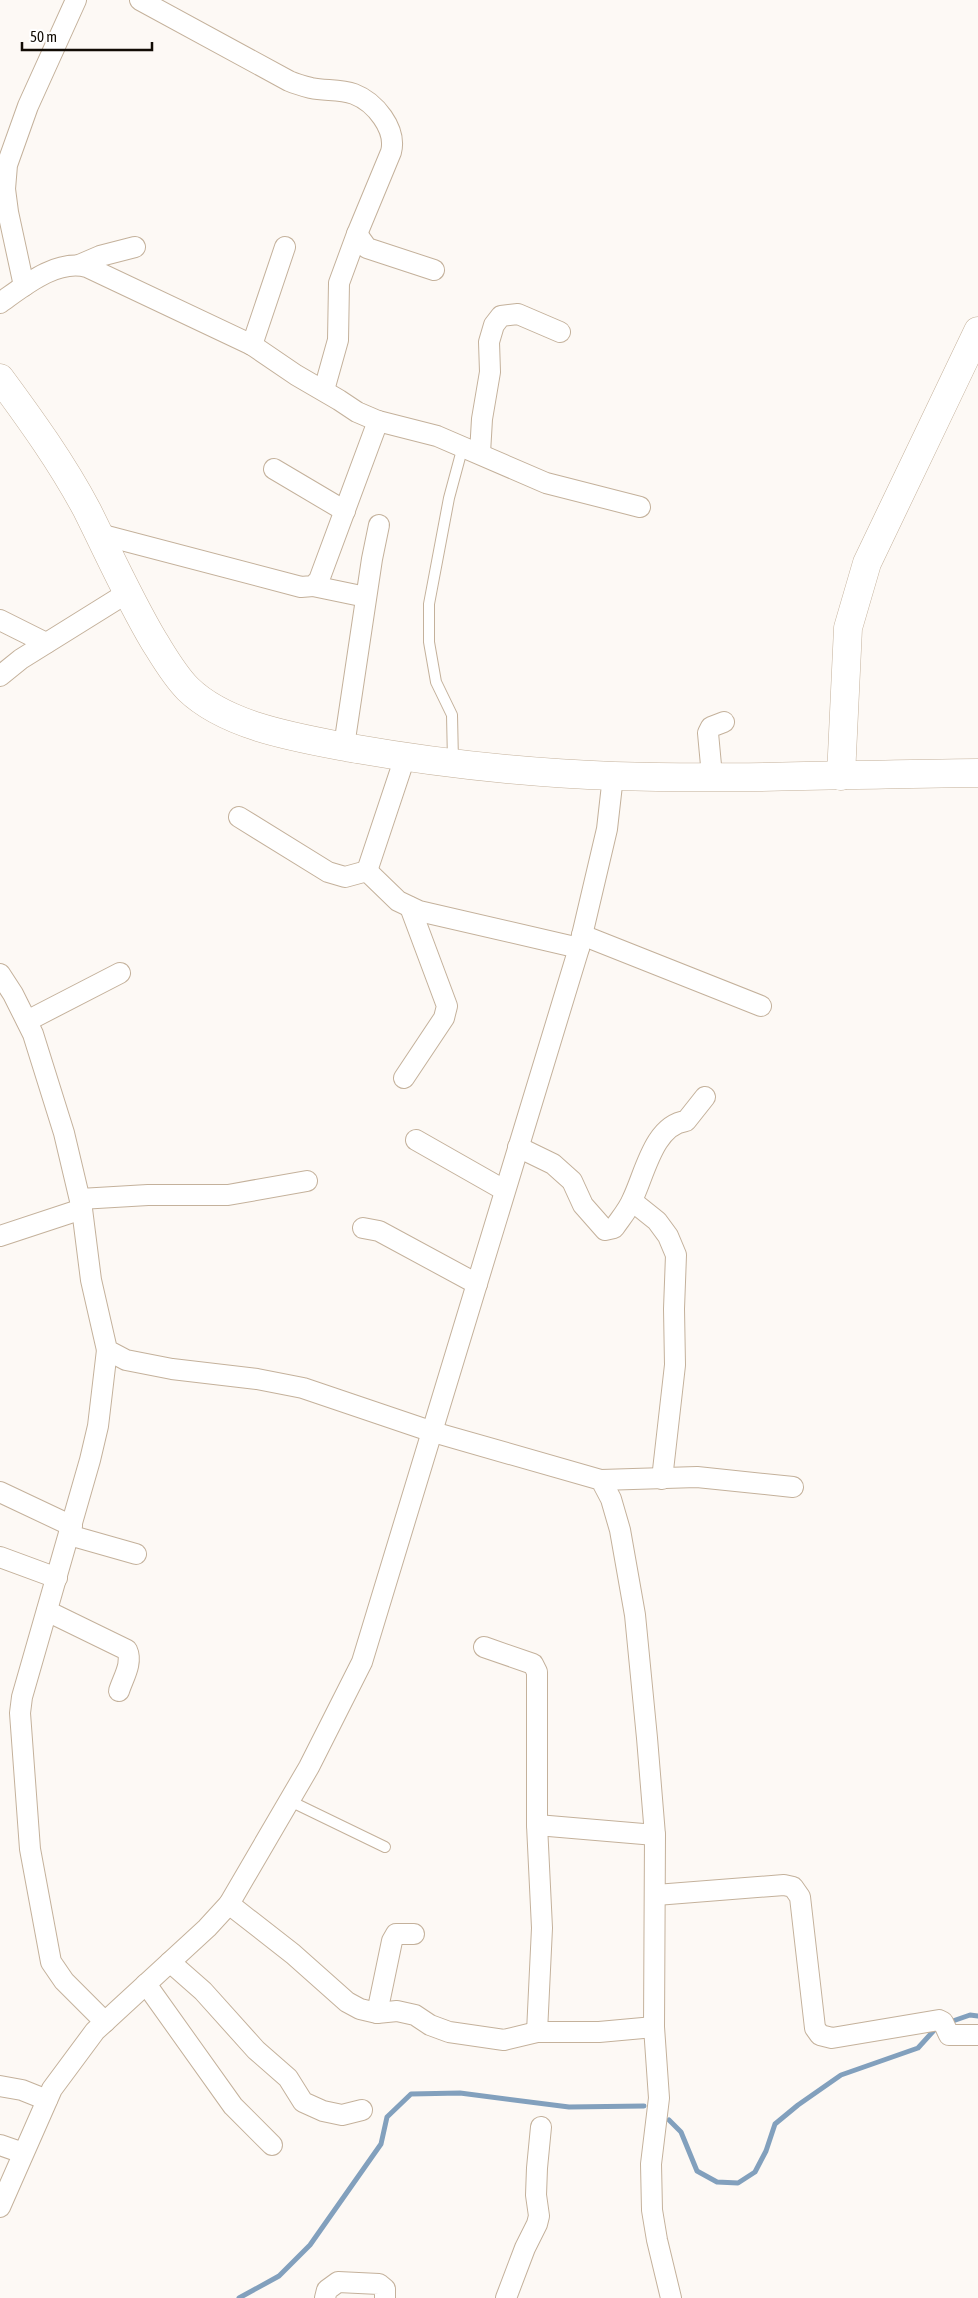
<svg xmlns="http://www.w3.org/2000/svg" width="978" height="2298" viewBox="0 0 978 2298" font-family="'Asap Condensed',sans-serif">
<style>
.lines{fill:none;stroke-linecap:round;stroke-linejoin:round}
.stream{stroke:#82a0bd;stroke-width:5}
.lane-casing{stroke:#c4b19b;stroke-width:12}
.street-casing{stroke:#c4b19b;stroke-width:22}
.secondary-casing{stroke:#c4b19b;stroke-width:29}
.lane{stroke:#fff;stroke-width:10}
.street{stroke:#fff;stroke-width:20}
.secondary{stroke:#fff;stroke-width:28}
</style>
<rect width="100%" height="100%" fill="#fdf9f5"/>
<g class="lines">
<g class="stream">
<polyline points="947,2023 970,2015 978,2016"/>
<polyline points="669,2120 681,2132 697,2171 717,2182 738,2183 755,2172 766,2151 775,2124 798,2105 841,2075 918,2048 937,2027"/>
<polyline points="239,2298 279,2276 310,2245 381,2144 387,2117 411,2094 460,2093 569,2107 644,2106"/>
</g>
<g class="lane-casing">
<g id="lane">
<polyline points="453,761 452,715 436,682 429,642 429,604 449,498 463,446"/>
<polyline points="290,1801 385,1847"/>
</g>
</g>
<g class="street-casing">
<g id="street">
<path d="M140,0l149,81c7,3 14,5 22,7 14,3 29,1 43,6 21,8 43,35 37,58l-34,82 -18,49 -1,57 -14,50"/>
<polyline points="357,234 367,248 434,270"/>
<polyline points="79,265 100,256 135,247"/>
<polyline points="24,286 8,212 5,189 7,165 28,106 76,0"/>
<path d="M0,303c24,-17 56,-44 87,-36l165,78 44,30 43,25 18,12 21,9 59,15 109,47 94,24"/>
<polyline points="252,345 285,247"/>
<polyline points="480,453 482,419 490,372 489,342 494,325 501,316 518,314 560,332"/>
<polyline points="274,469 345,511"/>
<polyline points="99,534 301,587 313,586 319,580 378,421"/>
<polyline points="313,586 366,597"/>
<polyline points="0,620 46,643"/>
<polyline points="0,676 21,659 127,593"/>
<polyline points="344,746 372,559 379,525"/>
<polyline points="712,776 708,733 711,727 724,722"/>
<polyline points="239,817 328,872 345,877 367,871"/>
<polyline points="367,871 398,901 419,911 579,948"/>
<polyline points="367,871 405,757"/>
<polyline points="582,935 761,1006"/>
<polyline points="0,974 13,994 33,1034 64,1133 82,1209 91,1280 107,1350 126,1360 172,1369 257,1379 303,1388 433,1432 601,1480 611,1499 620,1530 635,1615 647,1738 655,1835 654,2027 659,2098 651,2164 652,2210 657,2240 671,2298"/>
<polyline points="27,1021 120,973"/>
<polyline points="404,1078 444,1018 447,1006 410,907"/>
<polyline points="416,1140 504,1190"/>
<path d="M518,1147l35,17 19,17 11,24 22,25 9,-2c6,-9 15,-19 19,-30 12,-25 21,-73 53,-77l19,-24"/>
<polyline points="80,1199 148,1195 228,1195 307,1181"/>
<polyline points="632,1201 657,1221 668,1236 676,1255 674,1309 675,1365 662,1479"/>
<polyline points="363,1228 379,1231 477,1284"/>
<polyline points="0,1236 82,1209"/>
<polyline points="601,1480 697,1477 793,1487"/>
<polyline points="0,1492 72,1526"/>
<polyline points="69,1535 136,1554"/>
<polyline points="0,1557 57,1578"/>
<path d="M47,1611l80,39c6,13 -4,28 -8,41"/>
<polyline points="484,1647 533,1664 537,1672 537,1825 542,1928 537,2032"/>
<polyline points="537,1825 655,1835"/>
<polyline points="656,1895 784,1885 793,1887 800,1897 815,2028 820,2035 832,2038 939,2020 943,2022 949,2035 978,2035"/>
<polyline points="229,1904 293,1954 347,2002 360,2009 377,2013 397,2011 415,2015 430,2025 449,2032 504,2040 537,2032 599,2032 654,2027"/>
<polyline points="170,1962 203,1991 256,2050 288,2078 303,2102 323,2111 342,2115 362,2110"/>
<polyline points="146,1984 233,2106 272,2145"/>
<polyline points="377,2013 392,1941 396,1934 414,1934"/>
<polyline points="105,2022 64,1981 51,1962 30,1849 20,1713 22,1697 90,1460 98,1426 107,1350"/>
<polyline points="0,2086 22,2090 47,2100"/>
<polyline points="0,2145 23,2153"/>
<polyline points="0,2207 52,2089 95,2031 207,1928 229,1904 309,1767 362,1662 579,948 607,829 613,776"/>
<polyline points="325,2298 327,2290 338,2282 379,2284 385,2289 385,2298"/>
<polyline points="506,2298 525,2248 537,2224 539,2216 536,2195 537,2168 541,2127"/>
</g>
</g>
<g class="secondary-casing">
<g id="secondary">
<path d="M0,378c31,42 62,85 87,132 22,44 42,89 67,131 10,16 20,34 34,48 39,38 111,49 163,59 86,15 175,25 263,28 121,4 243,-2 364,-3"/>
<polyline points="841,776 848,628 867,563 978,331"/>
</g>
</g>
<use href="#lane" class="lane"/>
<use href="#street" class="street"/>
<use href="#secondary" class="secondary"/>
</g>
<path d="M22 42v8h130v-8" fill="none" stroke="#110b04" stroke-width="2.5"/>
<text x="30" y="42" font-size="15" fill="#110b04" stroke="#ffffff" stroke-width="4" paint-order="stroke">50 m</text>
</svg>
